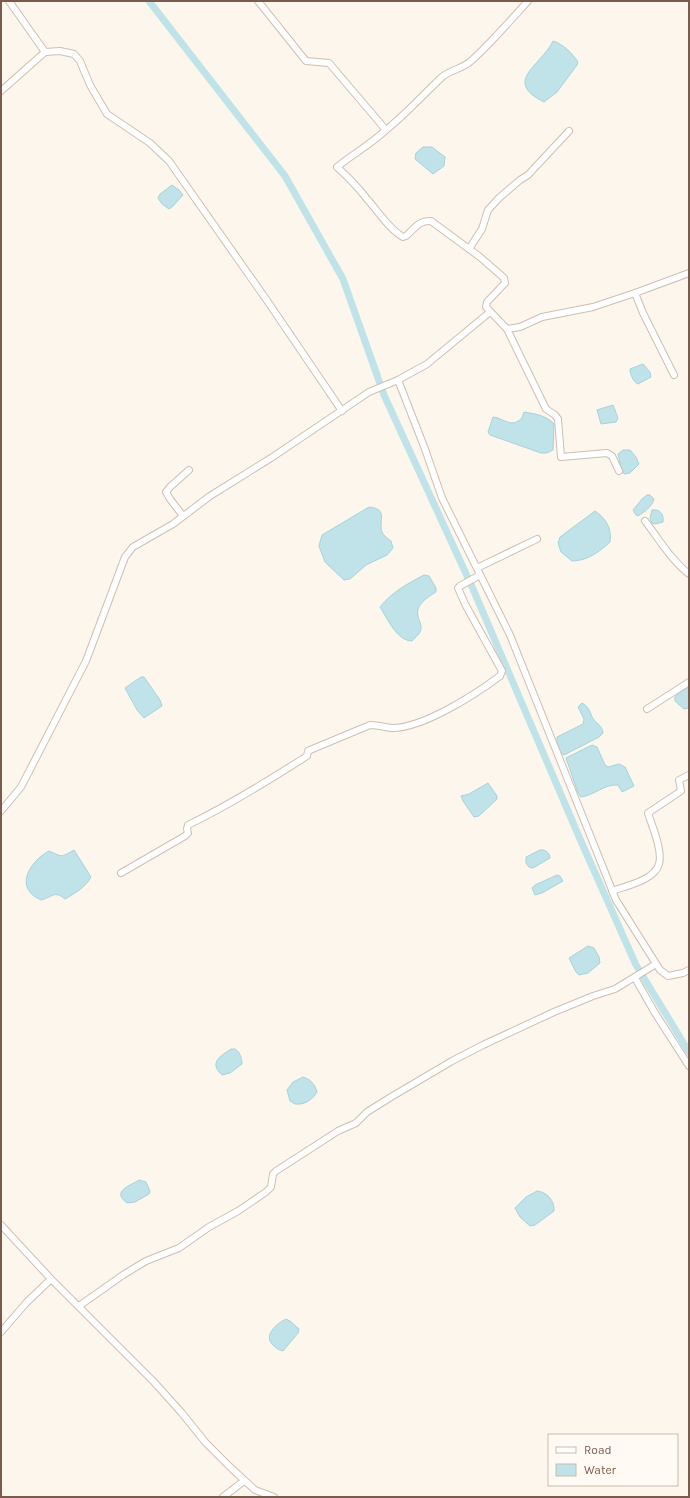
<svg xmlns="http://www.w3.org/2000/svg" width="690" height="1498" viewBox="0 0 690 1498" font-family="Karla,sans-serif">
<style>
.water{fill:#bfe3e8;stroke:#a5d3da}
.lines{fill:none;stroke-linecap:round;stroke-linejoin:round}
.canal{stroke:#bfe3e8;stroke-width:7}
.minor-casing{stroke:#d1beb0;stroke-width:8}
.minor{stroke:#fff;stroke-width:6}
</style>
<rect width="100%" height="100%" fill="#fdf6ec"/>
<g class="water">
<path d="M553,41c10,3 19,12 25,21l-1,3 -20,27 -13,10c-42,-21 -3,-36 9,-61z"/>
<polygon points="423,147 432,147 445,157 444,166 433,174 415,159 416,153"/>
<polygon points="172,185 179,190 183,195 173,206 169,209 162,204 158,198 160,194"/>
<path d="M643,364l7,8 1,5 -13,7c-5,-2 -8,-10 -8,-15z"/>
<polygon points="613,405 618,418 616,422 601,424 597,410"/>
<path d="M524,412c11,2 22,3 30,12l-1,26 -6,3h-6l-51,-18 -2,-3 5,-15c11,1 18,12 29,1z"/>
<polygon points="623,450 630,450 636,457 639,464 630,473 624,474 621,468 618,454"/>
<path d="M647,495h3l4,4c-2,8 -10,13 -16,17l-2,-1 -3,-5 9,-11z"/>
<path d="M369,507c20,2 9,14 13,25 2,4 5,6 9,9l2,7 -6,7 -21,10 -16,14 -6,1 -19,-18 -6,-16 3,-11z"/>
<path d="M652,510c8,-1 12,4 11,12l-8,2 -3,-1 -2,-5z"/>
<path d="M595,511c11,7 17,18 15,31 -11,10 -23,19 -38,19l-11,-9 -3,-9 2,-6z"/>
<path d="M424,575l5,1 7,12v4c-8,5 -21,13 -18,24 1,6 5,10 2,16 -1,3 -6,6 -8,9 -15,0 -25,-23 -32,-34 12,-15 27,-23 44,-32z"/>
<polygon points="141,677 144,677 160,700 162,706 144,718 137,710 125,688"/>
<polygon points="689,687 689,708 684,709 675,701 675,697 678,693"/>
<path d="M582,703c9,5 7,10 12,17 4,5 8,5 9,13l-4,4 -35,18c-6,-3 -7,-12 -7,-18l26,-13 1,-5 -6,-12z"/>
<path d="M592,745l5,2 8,18 3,2 11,-3 6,3 9,19 -12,6 -4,-7c-14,-1 -23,10 -37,12l-3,-4 -12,-35z"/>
<polygon points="488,783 497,796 497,799 479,816 474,817 463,801 461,796 469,794"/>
<path d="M74,850l17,27c-4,9 -17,17 -26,22 -11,-9 -12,-2 -24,1 -28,-12 -11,-39 8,-49 14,6 11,7 25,-1z"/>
<path d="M540,850c5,-1 10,3 10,8l-17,10 -4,-1 -3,-4v-6z"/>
<polygon points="557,875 560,876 563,881 542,893 535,895 532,888 535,885"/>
<polygon points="588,946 594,948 599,957 600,963 588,973 579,975 576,972 569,958"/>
<path d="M231,1049h4c5,3 7,9 7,15l-12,9 -8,2c-13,-12 -3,-18 9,-26z"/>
<path d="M303,1077c7,2 12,7 14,15 -5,8 -12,13 -22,12l-5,-3 -3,-11 6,-8z"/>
<path d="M139,1180l7,2 4,9 -1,3 -14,8 -8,1c-16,-12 3,-17 12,-23z"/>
<path d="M537,1191c10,1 18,10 17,20l-19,14 -5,1 -10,-9 -5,-9 11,-11z"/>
<path d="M286,1319l4,2 9,8 -1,4 -15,18c-4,-1 -6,-2 -9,-5 -12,-10 2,-22 12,-27z"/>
</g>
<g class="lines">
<polyline class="canal" points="149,1 285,176 343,279 384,395 473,589 580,839 636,965 689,1052"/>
<g class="minor-casing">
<g id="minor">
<polyline points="9,1 45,52 60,51 74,54 80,61 90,85 107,114 150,143 169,161 268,302 342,411"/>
<polyline points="258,1 306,61 329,63 386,130"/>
<path d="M528,1c-18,20 -37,42 -57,60 -9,8 -21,9 -29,16 -19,18 -36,37 -56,53 -15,14 -33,24 -49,37 11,10 21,20 30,32 11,12 22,30 36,38l3,-1c8,-7 13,-16 25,-15l49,36 24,21 1,5 -18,19 -1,5 21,22 13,-2 22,-10 51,-10 42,-14 54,-20"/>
<polyline points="1,91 45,52"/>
<polyline points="469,249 482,229 488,210 499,198 520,180 528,175 569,131"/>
<polyline points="635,293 643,313 674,375"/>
<polyline points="490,312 427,364 398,380 425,449 442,498 510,635 616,900 660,970 668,976 683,973 689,970"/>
<polyline points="507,329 546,409 555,415 558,419 561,457 607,453 612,456 619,471"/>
<polyline points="183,516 170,499 166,492 170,487 189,470"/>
<path d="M645,521c14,18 26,39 44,53"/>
<polyline points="477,568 537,539"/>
<polyline points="647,709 689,682"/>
<polyline points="1,811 21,787 86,661 125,557 133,547 173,524 210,496 271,458 369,392 398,380"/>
<path d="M121,873l64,-37 3,-3 -1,-4 1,-4c41,-20 80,-44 119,-69l1,-5 2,-1 60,-25c8,0 14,2 21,3 31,1 85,-34 109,-52l2,-5 -37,-67 -7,-16 2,-2 20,-11"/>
<path d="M612,891c14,-5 43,-11 47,-27 4,-13 -7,-38 -11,-51l33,-22 -2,-11 10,-5"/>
<polyline points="635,978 655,1013 689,1066"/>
<polyline points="1,1225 51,1279 154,1382 181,1412 206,1443 229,1466 255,1490 274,1497"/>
<polyline points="79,1306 123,1275 146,1261 179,1248 209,1227 238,1211 266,1192 271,1187 273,1174 276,1171 338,1131 356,1123 367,1112 391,1097 452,1061 483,1045 554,1012 593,996 615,989 656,964"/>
<polyline points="1,1332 27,1302 51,1279"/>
<polyline points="223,1497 244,1481"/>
</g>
</g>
<use href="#minor" class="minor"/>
</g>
<rect width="690" height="1498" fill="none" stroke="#7a5c4d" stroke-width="4"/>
<rect x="548" y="1434" width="130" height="52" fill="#fffaf3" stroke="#cabbb1"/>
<rect x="556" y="1447" width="20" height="6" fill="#ffffff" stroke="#cabbb1"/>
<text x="584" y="1454" font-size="12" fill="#7a5c4d">Road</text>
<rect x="556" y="1464" width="20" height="12" fill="#bfe3e8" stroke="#cabbb1"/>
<text x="584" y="1474" font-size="12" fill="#7a5c4d">Water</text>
</svg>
